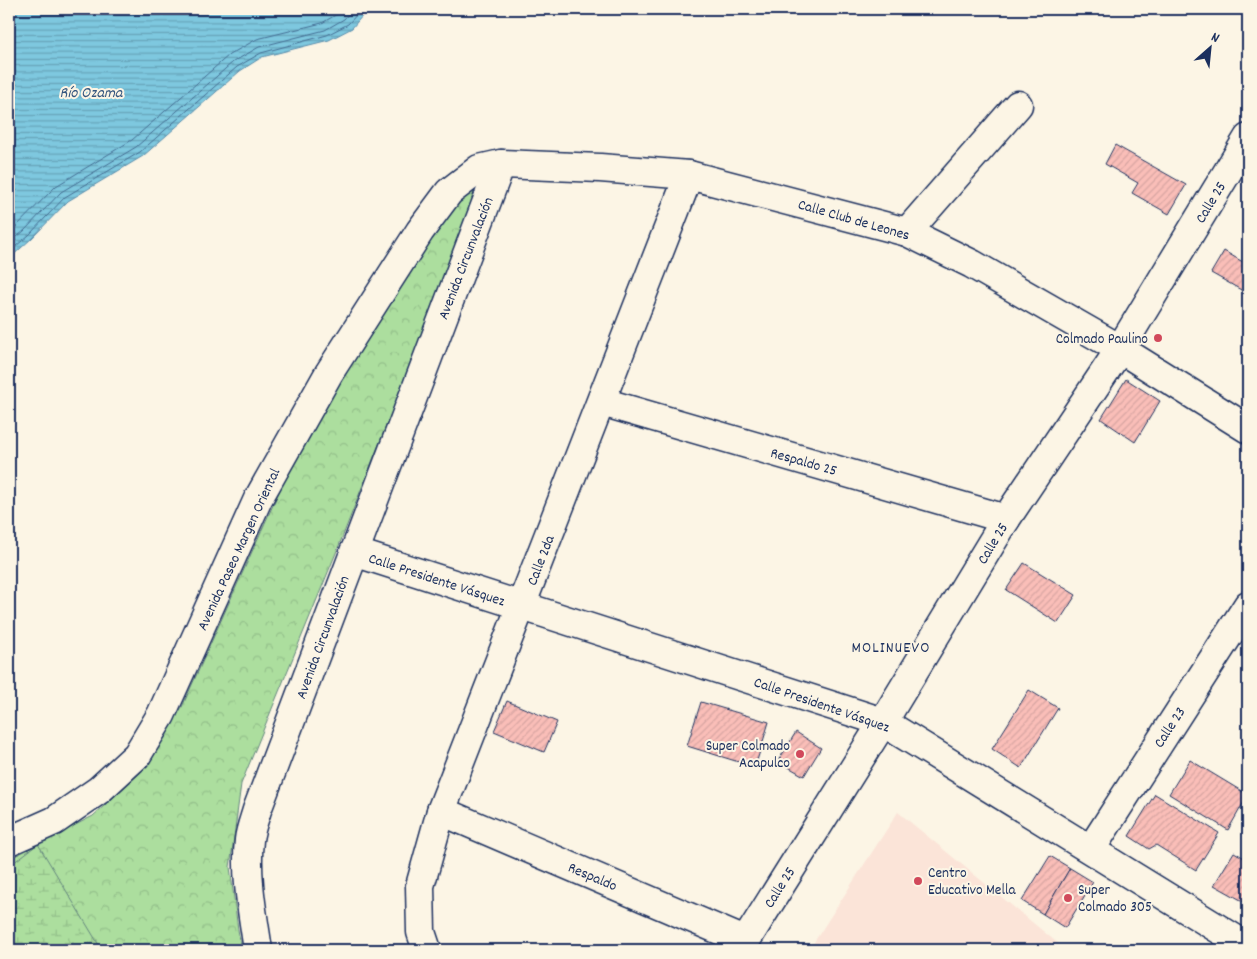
<svg xmlns="http://www.w3.org/2000/svg" width="1257" height="959" viewBox="0 0 1257 959" font-family="Dekko,sans-serif">
<style>
.built{fill:#fbe4d8}
.forest{fill:url(#forest-crowns);stroke:#64867e}
.wetland{fill:url(#wetland-marsh);stroke:#64867e}
.water{fill:url(#water-rules);stroke:#568bab}
.lines{fill:none;stroke-linecap:round;stroke-linejoin:round}
.shore{stroke:#436c92;stroke-width:1}
.building{fill:url(#building-hatch);stroke:#1b2f5e}
.minor-casing{stroke:#1b2f5e;stroke-width:31}
.minor{stroke:#fcf5e5;stroke-width:28}
.poi-dot{fill:#d1495b;stroke:#fcf5e5;stroke-width:2}
.labels{text-anchor:middle;stroke-width:4;stroke-linejoin:round;paint-order:stroke}
.street-label{font-size:15px;fill:#1b2f5e;stroke:#fcf5e5}
.poi-label{font-size:15px;fill:#1b2f5e;stroke:#fcf5e5;text-anchor:end}
.water-label{font-size:16px;font-style:italic;fill:#34557e;stroke:#fcf5e5}
.neighbourhood-label{font-size:16px;letter-spacing:1px;fill:#1b2f5e;stroke:#fcf5e5}
</style>
<defs>
<pattern id="forest-crowns" width="20" height="18" patternUnits="userSpaceOnUse" patternTransform="scale(1.25)"><rect width="20" height="18" fill="#acde9e"/><path d="M2 6a3 3 0 1 1 6 0M12 15a3 3 0 1 1 6 0" fill="none" stroke="#93bf8a"/></pattern>
<pattern id="wetland-marsh" width="20" height="14" patternUnits="userSpaceOnUse" patternTransform="scale(1.25)"><rect width="20" height="14" fill="#acde9e"/><path d="M1 5h8M5 5V1M11 12h8M15 12V8" fill="none" stroke="#93bf8a"/></pattern>
<pattern id="water-rules" width="6" height="5" patternUnits="userSpaceOnUse" patternTransform="scale(1.25)"><rect width="6" height="5" fill="#7ec8df"/><path d="M0 2.5h6" fill="none" stroke="#66a3b8"/></pattern>
<pattern id="building-hatch" width="6" height="6" patternUnits="userSpaceOnUse" patternTransform="scale(1.25)"><rect width="6" height="6" fill="#fabeb8"/><path d="M-1 1l2-2M0 6l6-6M5 7l2-2" fill="none" stroke="#d6a4a1"/></pattern>
</defs>
<rect width="100%" height="100%" fill="#fcf5e5"/>
<filter id="ink" filterUnits="userSpaceOnUse"><feTurbulence type="fractalNoise" baseFrequency=".02" numOctaves="2"/><feDisplacementMap in="SourceGraphic" scale="10" xChannelSelector="R" yChannelSelector="G"/><feConvolveMatrix kernelMatrix="1 2 1 2 8 2 1 2 1" color-interpolation-filters="sRGB"/></filter>
<g filter="url(#ink)">
<polygon class="built" points="898,812 1066,950 809,950"/>
<polygon class="forest" points="481,186 338,548 241,784 230,867 238,930 242,950 9,950 9,859 93,816 141,772 182,707 301,443 455,203"/>
<polygon class="wetland" points="38,844 102,950 9,950 9,866"/>
<polygon class="water" points="9,9 368,9 352,28 329,40 262,57 240,71 143,156 68,201 32,238 9,259"/>
<g class="lines">
<g class="shore">
<polyline points="9,234 56,186 132,140 229,55 257,39 322,23 339,13 344,9"/>
<polyline points="9,244 25,230 61,192 136,147 233,62 259,47 325,30 344,19 353,9"/>
<polyline points="9,252 29,235 65,197 140,152 237,67 261,53 327,35 348,24 362,9"/>
</g>
</g>
<g class="building">
<polygon points="1115,145 1186,185 1169,214 1132,193 1138,183 1105,164"/>
<polygon points="1224,251 1248,265 1248,281 1243,291 1211,273"/>
<polygon points="1126,379 1160,401 1135,442 1101,419"/>
<polygon points="1024,563 1076,595 1058,623 1006,590"/>
<polygon points="1029,690 1058,708 1021,768 992,749"/>
<polygon points="507,701 557,722 544,752 494,731"/>
<polygon points="701,702 769,722 755,767 687,746"/>
<polygon points="796,732 821,748 804,776 778,761"/>
<polygon points="1190,760 1248,795 1228,830 1169,794"/>
<polygon points="1155,794 1219,833 1196,870 1156,845 1149,849 1129,836"/>
<polygon points="1234,852 1248,860 1248,904 1214,885"/>
<polygon points="1050,856 1070,868 1043,914 1022,901"/>
<polygon points="1070,868 1093,882 1065,928 1043,914"/>
</g>
<g class="lines">
<g class="minor-casing">
<g id="minor">
<polyline points="907,232 1018,105"/>
<polyline points="602,402 1006,519"/>
<polyline points="354,552 883,722 1248,947"/>
<polyline points="441,811 745,941"/>
<polyline points="9,841 54,821 99,790 137,755 161,715 258,499 329,373 420,231 449,192 479,169 501,164 600,168 689,175 907,232 972,264 1120,349 1248,429"/>
<polyline points="1091,849 1248,605"/>
<path d="M258,950c-5,-35 -13,-74 -9,-110 1,-10 5,-20 8,-30l244,-646"/>
<polyline points="427,950 421,932 420,886 441,811 689,175"/>
<polyline points="740,950 883,722 1006,519 1120,349 1248,138"/>
</g>
</g>
<use href="#minor" class="minor"/>
</g>
</g>
<g class="poi-dot">
<circle cx="1158" cy="338" r="5"/>
<circle cx="800" cy="754" r="5"/>
<circle cx="918" cy="881" r="5"/>
<circle cx="1068" cy="898" r="5"/>
</g>
<g class="labels">
<g class="street-label">
<text transform="translate(1210 202) rotate(-59)" y="5">Calle 25</text>
<text transform="translate(854 219) rotate(16)" y="5">Calle Club de Leones</text>
<text transform="translate(465 258) rotate(-69)" y="5">Avenida Circunvalación</text>
<text transform="translate(804 461) rotate(16)" y="5">Respaldo 25</text>
<text transform="translate(992 543) rotate(-59)" y="5">Calle 25</text>
<text transform="translate(238 549) rotate(-65)" y="5">Avenida Paseo Margen Oriental</text>
<text transform="translate(540 560) rotate(-69)" y="5">Calle 2da</text>
<text transform="translate(437 579) rotate(18)" y="5">Calle Presidente Vásquez</text>
<text transform="translate(322 637) rotate(-70)" y="5">Avenida Circunvalación</text>
<text transform="translate(822 704) rotate(19)" y="5">Calle Presidente Vásquez</text>
<text transform="translate(1169 727) rotate(-57)" y="5">Calle 23</text>
<text transform="translate(593 876) rotate(23)" y="5">Respaldo</text>
<text transform="translate(779 887) rotate(-58)" y="5">Calle 25</text>
</g>
<g class="poi-label">
<text x="1148" y="343">Colmado Paulino</text>
<text x="790" y="750">Super Colmado<tspan x="790" dy="17">Acapulco</tspan></text>
<text x="928" y="877" text-anchor="start">Centro<tspan x="928" dy="17">Educativo Mella</tspan></text>
<text x="1078" y="894" text-anchor="start">Super<tspan x="1078" dy="17">Colmado 305</tspan></text>
</g>
<g class="water-label">
<text x="91" y="97">Río Ozama</text>
</g>
<g class="neighbourhood-label">
<text x="891" y="652">MOLINUEVO</text>
</g>
</g>
<rect width="1257" height="959" fill="none" stroke="#fcf5e5" stroke-width="30"/>
<rect x="15" y="15" width="1227" height="929" fill="none" stroke="#1b2f5e" stroke-width="2" filter="url(#ink)"/>
<g transform="translate(1210 48) rotate(27)" stroke="#fcf5e5" stroke-width="4" paint-order="stroke">
<path d="M0-4L9 19L0 12L-9 19Z" fill="#1b2f5e"/>
<text y="-8" font-size="14" font-weight="bold" text-anchor="middle" fill="#1b2f5e">N</text>
</g>
</svg>
